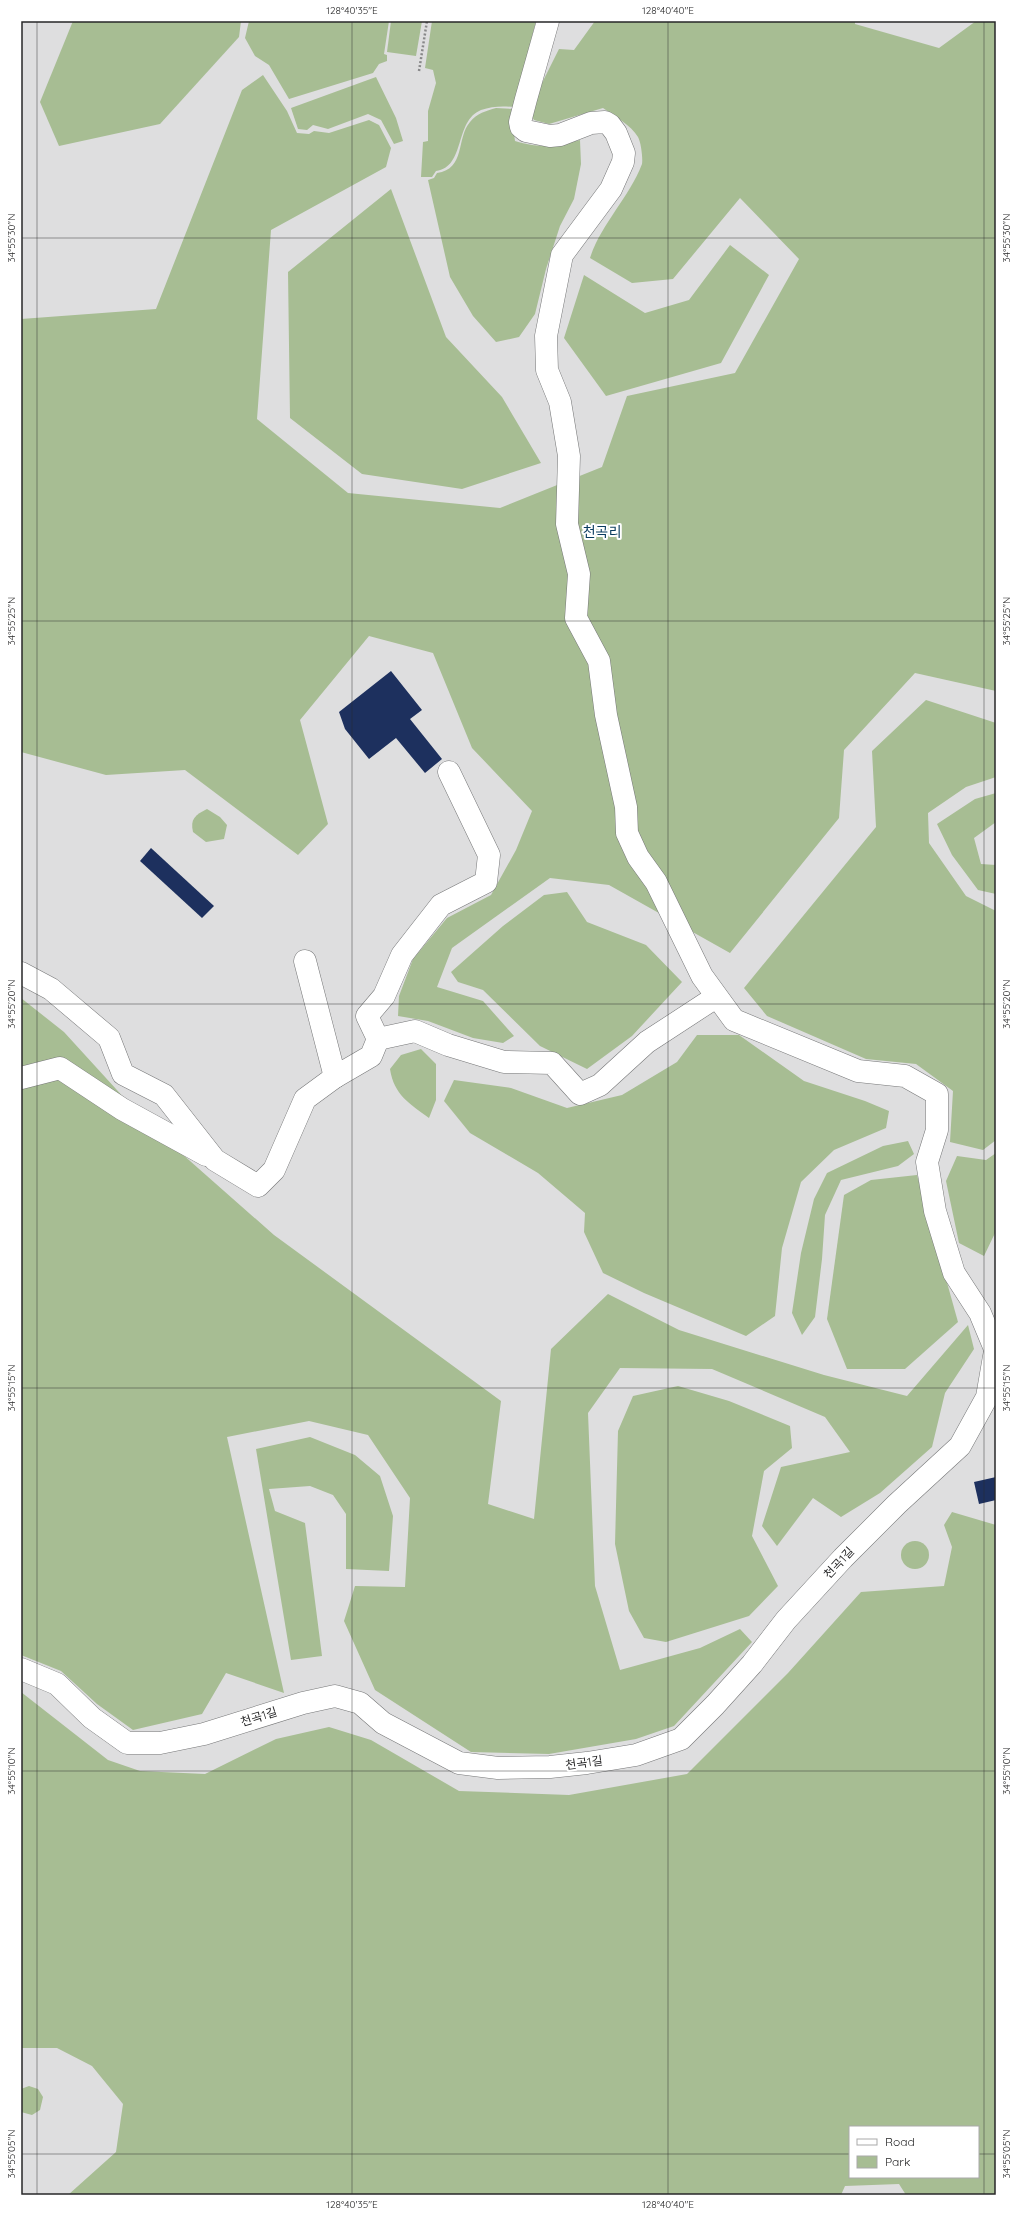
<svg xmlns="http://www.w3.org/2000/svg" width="1017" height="2216" viewBox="0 0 1017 2216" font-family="Quicksand,'Noto Sans KR',sans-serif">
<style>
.green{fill:#a7bd93;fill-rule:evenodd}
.building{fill:#1d305e}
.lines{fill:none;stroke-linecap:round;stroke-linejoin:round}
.minor-casing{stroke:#767778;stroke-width:23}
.path{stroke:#888889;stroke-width:2.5;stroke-dasharray:2 2;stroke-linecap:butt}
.minor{stroke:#fff;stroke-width:22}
.ticks{fill:none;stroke:#272728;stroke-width:1;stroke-opacity:0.45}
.labels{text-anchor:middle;stroke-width:4;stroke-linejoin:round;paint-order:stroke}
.street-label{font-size:12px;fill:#272728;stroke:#fff}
.quarter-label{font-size:14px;fill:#093b5f;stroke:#fff}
.neatline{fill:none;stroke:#272728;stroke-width:1.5}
.ticks-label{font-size:10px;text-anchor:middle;fill:#272728}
</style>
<rect width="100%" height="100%" fill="#dededf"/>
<g class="green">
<polygon points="73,21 241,21 239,37 160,124 59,146 40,102"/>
<polygon points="249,21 389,21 384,54 387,55 387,61 379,64 373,73 289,99 269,65 255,56 245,38"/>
<polygon points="391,21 422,21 416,56 387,52"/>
<path d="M432,21h104l-22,86c-11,-1 -22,-1 -33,3 -27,11 -15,57 -45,61l-4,6h-11l2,-35 5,-1v-30l8,-28 -3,-13 -8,-2z"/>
<path d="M595,21h260v3l84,24 37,-27h20v670l-81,-18 -71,77 -5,68 -109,135 -121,-68 -59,-7 -98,70 -15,39 46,14 31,35 -11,7 -30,-5 -45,-17 -30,-5 1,-20 14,-37 34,-41 44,-23 25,-45 16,-39 -60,-63 -39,-95 -64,-17 -69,84 28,104 -30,31 -113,-85 -79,5 -85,-23v-433l135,-10 86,-219 21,-15 24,36 10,22 12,1 5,-3 15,2 40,-13 10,5 12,23 -5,19 -115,63 -14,189 91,74 152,15 102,-41 25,-71 108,-23 64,-114 -59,-61 -67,81 -41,4 -42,-25c11,-34 39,-60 52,-94 1,-5 -1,-22 -4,-27 -7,-12 -24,-21 -35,-29l-54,16 -15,-4 -3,-5 8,-26 20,-40 15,1z"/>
<polygon points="376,77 396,118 403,141 394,144 381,120 368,114 328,129 313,125 307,130 298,129 291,108"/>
<path d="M496,108l18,1 -1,17 2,15c27,8 38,5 65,-1l1,24 -7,35 -14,27 -14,43 -11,45 -16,23 -23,5 -23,-26 -23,-39 -22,-97 6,-2 3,-5c29,-4 19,-35 33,-51 7,-9 16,-11 26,-14z"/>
<polygon points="391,189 446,337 502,397 541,463 462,489 362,474 290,418 288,272"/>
<polygon points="730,245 769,275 721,363 606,396 564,338 584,275 645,313 689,300"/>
<polygon points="926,700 996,723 996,777 966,787 928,813 929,843 966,896 996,911 996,1140 983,1150 950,1142 953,1091 916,1064 866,1059 767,1016 744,988 876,827 872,751"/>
<polygon points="996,793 996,822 974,838 981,864 996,865 996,894 978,890 952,855 937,824 975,799"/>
<path d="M207,809l13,8 7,8 -3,14 -18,3 -13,-10c-3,-13 2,-17 14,-23z"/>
<polygon points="567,892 587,922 646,945 682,982 632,1036 587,1069 540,1046 483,990 458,982 451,972 503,926 544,895"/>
<polygon points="21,998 64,1032 147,1123 274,1235 501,1401 488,1504 534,1519 551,1349 608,1294 679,1330 824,1375 907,1396 968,1325 974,1349 945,1393 932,1447 880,1493 841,1517 813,1498 777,1546 762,1526 781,1467 850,1452 825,1417 712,1369 620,1368 588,1413 595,1586 620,1670 700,1648 740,1629 752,1642 674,1726 636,1739 549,1754 471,1752 375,1690 344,1621 355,1586 405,1587 410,1498 368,1435 309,1421 227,1437 284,1693 226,1673 202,1714 133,1730 97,1704 61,1671 21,1655"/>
<polygon points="697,1035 739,1035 804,1081 865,1101 889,1111 886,1128 834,1150 801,1182 782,1248 775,1316 746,1336 644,1293 603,1273 584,1232 585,1213 538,1173 470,1133 444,1101 454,1080 511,1088 567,1108 622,1095 677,1062"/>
<path d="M421,1049l15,15v36l-7,18c-20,-15 -35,-23 -39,-49l11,-14z"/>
<polygon points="908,1141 914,1154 898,1166 841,1180 825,1215 822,1259 815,1317 802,1335 792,1313 801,1253 814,1199 827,1173 883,1146"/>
<polygon points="996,1153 996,1231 984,1256 959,1243 946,1181 957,1156 986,1160"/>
<polygon points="917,1175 958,1322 905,1369 847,1369 827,1319 844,1195 871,1180"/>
<polygon points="678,1386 729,1401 790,1426 792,1448 764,1471 752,1536 778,1586 749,1616 666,1642 644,1638 629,1611 615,1544 618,1431 633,1396"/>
<polygon points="310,1437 355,1455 380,1476 393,1516 389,1571 346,1569 346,1514 333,1495 310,1486 269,1489 275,1511 305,1523 322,1656 291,1660 256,1449"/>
<path d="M952,1512l44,13v670h-90l-7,-11 -54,2 -4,9h-773l48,-43 7,-48 -31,-38 -35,-18h-36v-356l87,68 32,11 65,3 71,-35 53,-12 42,13 88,51 110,4 118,-21 101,-101 73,-81 83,-6 8,-39 -8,-22zM850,2127h128v50h-128z"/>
<circle cx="915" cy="1555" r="14"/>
<polygon points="29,2086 38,2089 43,2097 40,2110 32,2115 21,2112 21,2089"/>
</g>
<g class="building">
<polygon points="391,671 422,710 410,719 442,759 425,773 396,738 369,759 345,729 339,712"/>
<polygon points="151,848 214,906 202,918 140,861"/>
<polygon points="996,1477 996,1500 979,1504 974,1482"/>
</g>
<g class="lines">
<g class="minor-casing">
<g id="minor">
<polyline points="548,21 526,99 520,122 521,127 526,131 550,136 560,135 591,123 605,122 610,125 616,133 624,153 623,162 611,189 562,255 546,336 547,370 560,402 569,456 567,524 579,574 576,618 599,661 606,715 626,807 627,833 638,857 656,882 702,976 734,1020 858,1071 905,1076 937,1094 937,1130 927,1162 935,1211 954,1273 980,1313 995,1349"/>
<polyline points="305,961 335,1077"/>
<polyline points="21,973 51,989 109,1038 123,1074 164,1095 215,1160 258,1186 274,1170 305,1099 335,1077 371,1056 378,1039 367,1016 384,996 402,955 441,905 486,882 489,855 449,772"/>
<polyline points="378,1039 415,1031 448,1045 504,1062 552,1063 580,1094 600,1085 647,1042 716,997"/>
<polyline points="21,1078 60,1068 122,1109 206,1155"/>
<polyline points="21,1669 57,1684 92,1718 127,1743 160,1743 204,1734 303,1703 335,1696 360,1703 383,1723 459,1763 498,1768 550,1767 587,1763 636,1755 681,1739 715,1705 752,1664 786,1620 843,1558 897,1504 960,1446 987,1397 996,1345"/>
</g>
</g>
<polyline class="path" points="419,71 427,21"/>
<use href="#minor" class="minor"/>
</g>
<path class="ticks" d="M37,21v2174M352,21v2174M668,21v2174M984,21v2174M21,238h975M21,621h975M21,1004h975M21,1388h975M21,1771h975M21,2154h829M978,2154h18"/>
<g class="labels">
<g class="street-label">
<text transform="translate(839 1563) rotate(-47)" y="4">천곡1길</text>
<text transform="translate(259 1717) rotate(-18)" y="4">천곡1길</text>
<text transform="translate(584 1763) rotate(-8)" y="4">천곡1길</text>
</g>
<g class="quarter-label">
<text x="602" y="537">천곡리</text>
</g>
</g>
<rect width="1017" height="2216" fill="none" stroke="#ffffff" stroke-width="44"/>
<rect x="849" y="2126" width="130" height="52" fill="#ffffff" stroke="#a9a9a9"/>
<rect x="857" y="2139" width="20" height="6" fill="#ffffff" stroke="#a9a9a9"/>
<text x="885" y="2146" font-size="12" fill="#272728">Road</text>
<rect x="857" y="2156" width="20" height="12" fill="#a7bd93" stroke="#a9a9a9"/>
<text x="885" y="2166" font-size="12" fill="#272728">Park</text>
<rect x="22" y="22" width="973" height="2172" class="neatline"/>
<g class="ticks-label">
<text x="352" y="14">128°40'35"E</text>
<text x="668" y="14">128°40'40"E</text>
<text transform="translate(11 238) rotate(-90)" y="4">34°55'30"N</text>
<text transform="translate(1006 238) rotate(-90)" y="4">34°55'30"N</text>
<text transform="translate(11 621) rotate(-90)" y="4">34°55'25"N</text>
<text transform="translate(1006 621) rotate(-90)" y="4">34°55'25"N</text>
<text transform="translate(11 1004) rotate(-90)" y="4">34°55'20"N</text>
<text transform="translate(1006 1004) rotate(-90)" y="4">34°55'20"N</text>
<text transform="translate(11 1388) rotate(-90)" y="4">34°55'15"N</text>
<text transform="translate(1006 1388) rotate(-90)" y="4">34°55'15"N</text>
<text transform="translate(11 1771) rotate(-90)" y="4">34°55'10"N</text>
<text transform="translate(1006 1771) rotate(-90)" y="4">34°55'10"N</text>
<text transform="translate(11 2154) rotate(-90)" y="4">34°55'05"N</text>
<text transform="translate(1006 2154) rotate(-90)" y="4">34°55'05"N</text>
<text x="352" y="2208">128°40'35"E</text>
<text x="668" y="2208">128°40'40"E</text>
</g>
</svg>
